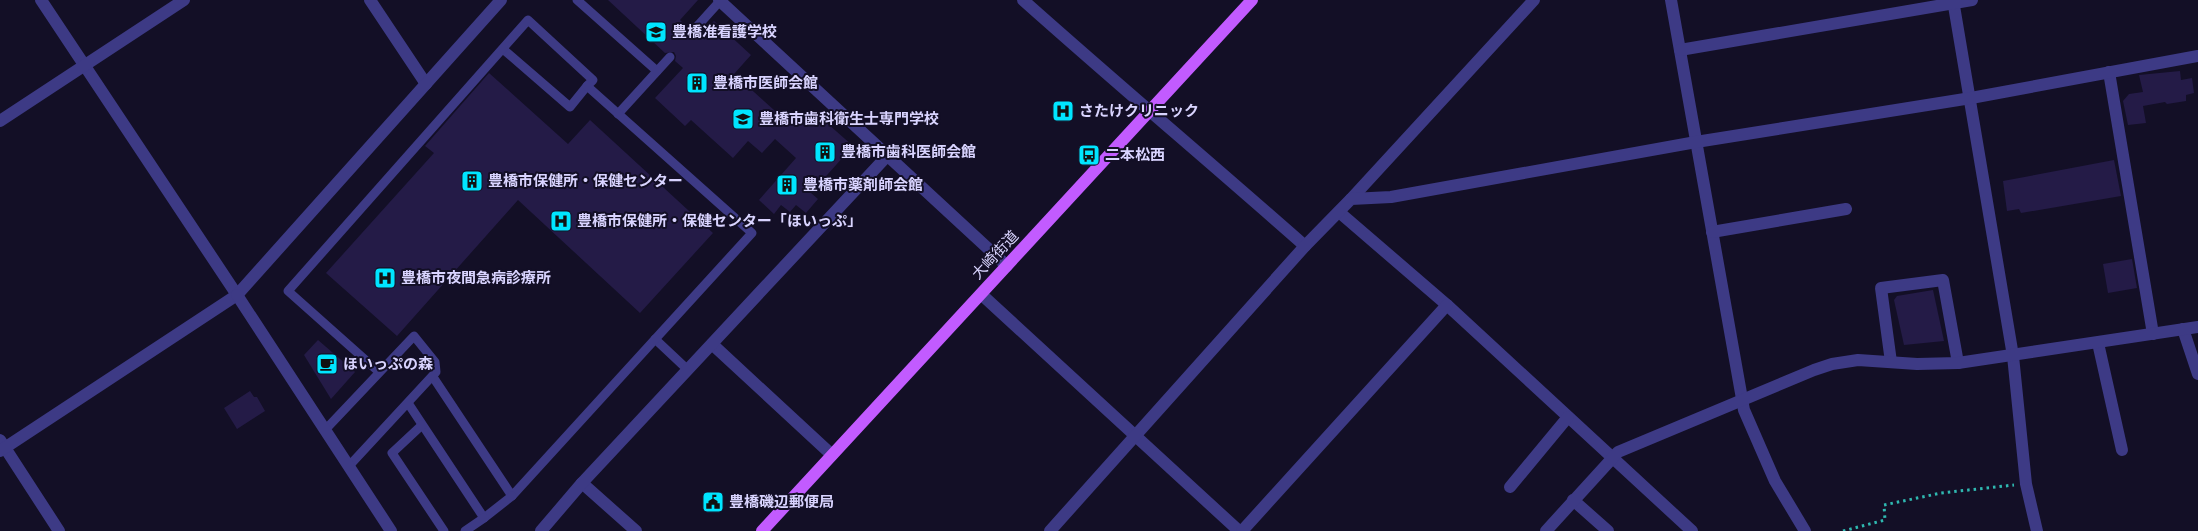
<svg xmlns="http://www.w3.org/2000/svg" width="2198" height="531" viewBox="0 0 2198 531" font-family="Inter,'Noto Sans JP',sans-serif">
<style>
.building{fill:#241b47}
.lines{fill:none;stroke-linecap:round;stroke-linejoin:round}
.path{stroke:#2fb8b0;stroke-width:3;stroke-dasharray:2.5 4;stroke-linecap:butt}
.service{stroke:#3d3a85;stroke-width:9}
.minor{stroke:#3d3a85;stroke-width:12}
.tertiary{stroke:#3d3a85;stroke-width:12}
.primary{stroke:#c25bff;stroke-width:12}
.labels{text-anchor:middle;stroke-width:4;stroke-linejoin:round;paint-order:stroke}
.poi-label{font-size:15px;font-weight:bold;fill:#d9d4ff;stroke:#130f26;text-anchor:start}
.street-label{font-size:15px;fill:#d9d4ff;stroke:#130f26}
</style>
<rect width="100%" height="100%" fill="#130f26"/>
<g class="building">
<polygon points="608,0 698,0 680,20 688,28 686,31 687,36 698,38 714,21 751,55 734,74 784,119 786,117 796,126 811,109 853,146 811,193 818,199 806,213 796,205 790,212 781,205 774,214 759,200 796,158 775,139 762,153 748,141 733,158 691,120 685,126 655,98 683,68 675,61 676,56 674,52 665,53"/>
<polygon points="2180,71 2181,80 2192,78 2194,93 2186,95 2186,101 2167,104 2165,102 2143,106 2146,123 2128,125 2123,101 2129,94 2143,92 2139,75"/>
<polygon points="489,73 568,144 590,120 713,233 640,313 518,200 397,336 326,273 434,153 425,146"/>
<polygon points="2114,160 2121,196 2021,213 2019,209 2007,211 2003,181"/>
<polygon points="2132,259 2137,288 2108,293 2103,264"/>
<polygon points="1933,290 1944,341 1904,345 1894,300 1897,296"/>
<polygon points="318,340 355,372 331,399 304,355"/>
<polygon points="250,391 254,397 257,397 265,411 237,429 224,408"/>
</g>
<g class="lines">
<polyline class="path" points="1843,531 1885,520 1884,505 1941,493 2014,485"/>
<g class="service">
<polyline points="577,0 657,71"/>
<polyline points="692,32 720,1"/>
<polyline points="503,49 570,107 587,86"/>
<polyline points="618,114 670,57"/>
<polyline points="655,339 688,370"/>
<polyline points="379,372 288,291 528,20 593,80 587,86 752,233 512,496 433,377"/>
<polyline points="408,403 484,518 512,496"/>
<polyline points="422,425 392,453 444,531"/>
<polyline points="325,430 414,336 435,362 436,372 349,466"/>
<polyline points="465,531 484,518"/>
</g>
<g class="minor">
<polyline points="41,0 237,295"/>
<polyline points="370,0 426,84"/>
<polyline points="719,0 1007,266"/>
<path d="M1023,0c93,83 188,163 282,246"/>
<polyline points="1671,0 1744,410 1775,481 1805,531"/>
<polyline points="1953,0 2013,356 2026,484 2037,531"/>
<polyline points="1680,50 1972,0"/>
<polyline points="2109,72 2153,334"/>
<polyline points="0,121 184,0"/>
<polyline points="1351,199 1534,0"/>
<polyline points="1339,212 1447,305 1692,531"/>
<polyline points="1712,232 1846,209"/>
<polyline points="981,294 1239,531"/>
<polyline points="2183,329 2198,374"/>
<polyline points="2098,343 2122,450"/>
<polyline points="712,344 832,455"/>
<polyline points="1891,362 1881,288 1943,280 1958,363"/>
<polyline points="0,440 59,531"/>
<polyline points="0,451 237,295 501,0"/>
<polyline points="582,483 636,531"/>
<polyline points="1510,487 1568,417"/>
<polyline points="1573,500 1608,531"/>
<polyline points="541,531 582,483 888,155"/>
<polyline points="1050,531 1305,246 1351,199 1391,197 1696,142 1971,98 2198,56"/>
<polyline points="1242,531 1447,305"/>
<polyline points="1546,531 1618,452 1814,370 1832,364 1858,360 1917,364 1958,363 2198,327"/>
</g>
<polyline class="tertiary" points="237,295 391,531"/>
<polyline class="primary" points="762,531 1252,0"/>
</g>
<defs>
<g id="university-square" transform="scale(1.125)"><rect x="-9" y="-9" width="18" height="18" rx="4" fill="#00e5ff" stroke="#130f26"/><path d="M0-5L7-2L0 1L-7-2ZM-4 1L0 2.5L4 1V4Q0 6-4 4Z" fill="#111"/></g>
<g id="building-square" transform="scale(1.125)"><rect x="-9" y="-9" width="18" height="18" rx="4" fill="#00e5ff" stroke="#130f26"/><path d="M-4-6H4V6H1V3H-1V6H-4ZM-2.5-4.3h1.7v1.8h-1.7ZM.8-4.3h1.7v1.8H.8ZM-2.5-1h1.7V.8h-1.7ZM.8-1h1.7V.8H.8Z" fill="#111"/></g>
<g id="hospital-square" transform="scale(1.125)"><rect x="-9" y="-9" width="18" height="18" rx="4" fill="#00e5ff" stroke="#130f26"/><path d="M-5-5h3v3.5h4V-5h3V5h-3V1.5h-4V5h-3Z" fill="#111"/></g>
<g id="bus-square" transform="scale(1.125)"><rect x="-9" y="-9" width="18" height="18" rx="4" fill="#00e5ff" stroke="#130f26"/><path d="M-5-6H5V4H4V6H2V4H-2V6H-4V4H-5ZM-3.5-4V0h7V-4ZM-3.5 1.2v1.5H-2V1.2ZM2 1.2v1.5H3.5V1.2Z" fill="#111"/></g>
<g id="cafe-square" transform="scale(1.125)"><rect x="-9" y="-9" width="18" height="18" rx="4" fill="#00e5ff" stroke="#130f26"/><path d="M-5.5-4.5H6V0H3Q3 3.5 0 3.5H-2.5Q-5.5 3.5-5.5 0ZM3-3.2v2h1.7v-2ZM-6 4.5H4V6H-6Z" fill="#111"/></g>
<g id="civic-square" transform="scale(1.125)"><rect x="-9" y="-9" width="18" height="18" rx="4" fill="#00e5ff" stroke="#130f26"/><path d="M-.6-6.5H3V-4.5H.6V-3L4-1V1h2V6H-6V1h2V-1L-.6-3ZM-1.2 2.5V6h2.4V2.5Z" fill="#111"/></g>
</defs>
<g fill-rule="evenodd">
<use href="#university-square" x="656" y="32"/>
<use href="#building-square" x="697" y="83"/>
<use href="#hospital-square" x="1063" y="111"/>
<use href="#university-square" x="743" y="119"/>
<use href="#building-square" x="825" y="152"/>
<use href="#bus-square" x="1089" y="155"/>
<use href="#building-square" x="472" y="181"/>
<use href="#building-square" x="787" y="185"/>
<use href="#hospital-square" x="561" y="221"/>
<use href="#hospital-square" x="385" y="278"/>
<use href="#cafe-square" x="327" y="364"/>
<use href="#civic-square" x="713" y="502"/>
</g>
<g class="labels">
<g class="poi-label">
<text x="672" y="37">豊橋准看護学校</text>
<text x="713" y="88">豊橋市医師会館</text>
<text x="1079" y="116">さたけクリニック</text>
<text x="759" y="124">豊橋市歯科衛生士専門学校</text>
<text x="841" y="157">豊橋市歯科医師会館</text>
<text x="1105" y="160">二本松西</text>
<text x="488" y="186">豊橋市保健所・保健センター</text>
<text x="803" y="190">豊橋市薬剤師会館</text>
<text x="577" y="226">豊橋市保健所・保健センター「ほいっぷ」</text>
<text x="401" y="283">豊橋市夜間急病診療所</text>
<text x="343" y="369">ほいっぷの森</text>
<text x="729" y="507">豊橋磯辺郵便局</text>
</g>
<g class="street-label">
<text transform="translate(995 255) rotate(-47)" y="5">大崎街道</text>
</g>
</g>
</svg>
